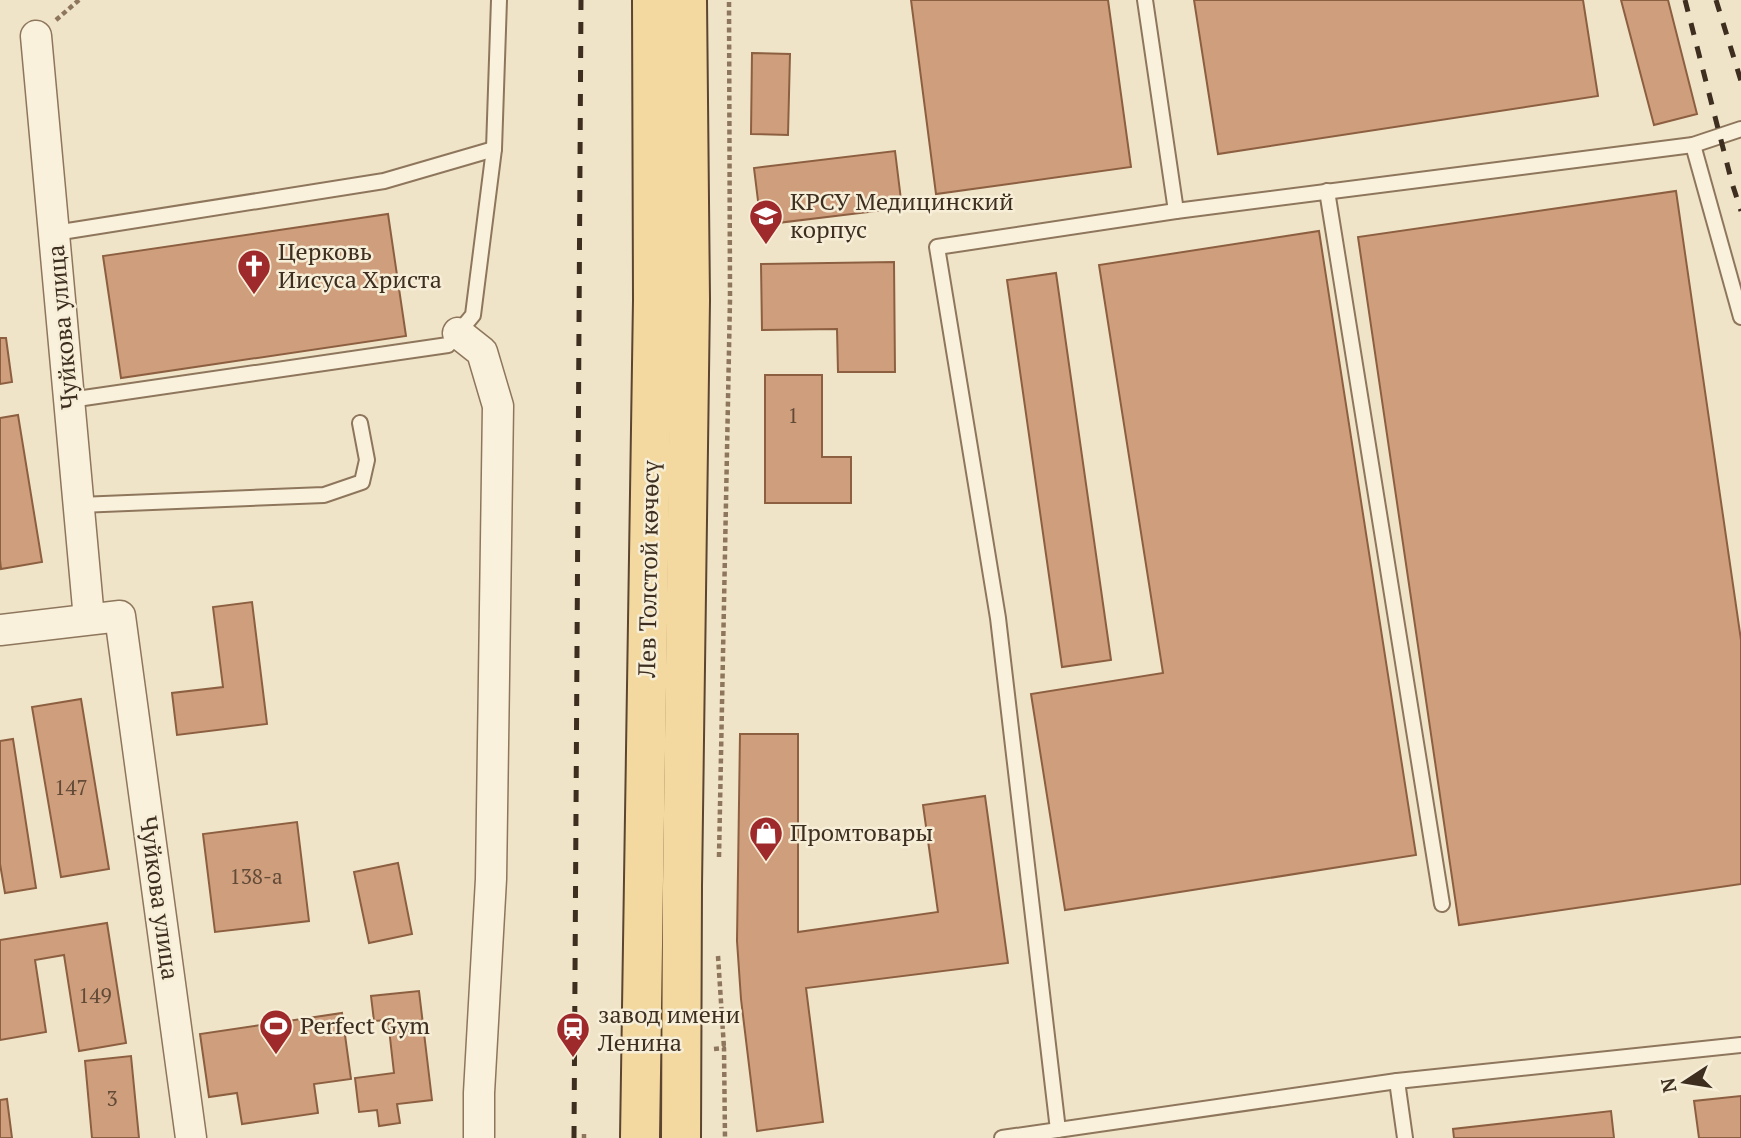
<svg xmlns="http://www.w3.org/2000/svg" width="1741" height="1138" viewBox="0 0 1741 1138" font-family="'PT Serif',serif">
<style>
.building{fill:#cf9f7d;stroke:#8d5f41;stroke-width:2}
.lines{fill:none;stroke-linecap:round;stroke-linejoin:round}
.service-casing{stroke:#8d765c;stroke-width:18}
.minor-casing{stroke:#8d765c;stroke-width:33}
.primary-casing{stroke:#5b4430;stroke-width:42}
.path{stroke:#8d765c;stroke-width:4.5;stroke-dasharray:5 3.5;stroke-linecap:butt}
.service{stroke:#faf1dc;stroke-width:14}
.minor{stroke:#faf1dc;stroke-width:30}
.primary{stroke:#f3d9a0;stroke-width:38}
.rail{stroke:#3d2e20;stroke-width:5;stroke-dasharray:12 12;stroke-linecap:butt}
.labels{text-anchor:middle;stroke-width:5;stroke-linejoin:round;paint-order:stroke}
.number-label{font-size:21px;fill:#624a37}
.poi-label{font-size:24px;fill:#3d2e20;stroke:#f7eed8;text-anchor:start}
.street-label{font-size:24px;fill:#3d2e20;stroke:#f7eed8}
</style>
<rect width="100%" height="100%" fill="#f0e4c8"/>
<g class="building">
<polygon points="911,0 1108,0 1131,167 936,194"/>
<polygon points="1194,0 1583,0 1598,96 1218,154"/>
<polygon points="1621,0 1668,0 1697,114 1654,125"/>
<polygon points="752,53 790,54 788,135 751,134"/>
<polygon points="895,151 902,208 761,225 754,168"/>
<polygon points="1676,191 1741,640 1741,884 1459,925 1358,237"/>
<polygon points="388,214 406,336 121,378 103,256"/>
<polygon points="1319,231 1416,855 1065,910 1031,694 1163,673 1099,265"/>
<polygon points="894,262 895,372 838,372 837,329 762,330 761,264"/>
<polygon points="1056,273 1111,660 1062,667 1007,280"/>
<polygon points="0,338 6,338 12,382 0,384"/>
<polygon points="765,375 822,375 822,457 851,457 851,503 765,503"/>
<polygon points="18,415 42,562 1,569 0,560 0,418"/>
<polygon points="252,602 267,724 177,735 172,693 223,687 213,607"/>
<polygon points="81,699 109,869 61,877 32,707"/>
<polygon points="740,734 798,734 798,932 938,912 923,805 985,796 1008,963 806,988 823,1122 757,1131 741,999 737,941"/>
<polygon points="13,739 36,888 5,893 0,864 0,741"/>
<polygon points="297,822 309,921 215,932 203,834"/>
<polygon points="398,863 412,934 369,943 354,872"/>
<polygon points="107,923 126,1043 79,1051 64,955 35,960 46,1032 0,1040 0,940"/>
<polygon points="419,991 432,1100 397,1104 400,1123 379,1126 377,1110 359,1112 355,1078 394,1073 388,1020 374,1021 371,996"/>
<polygon points="342,1013 351,1079 314,1084 318,1113 242,1124 237,1093 209,1097 200,1034"/>
<polygon points="131,1056 139,1138 92,1138 85,1061"/>
<polygon points="1741,1096 1741,1138 1699,1138 1694,1101"/>
<polygon points="7,1099 12,1138 0,1138 0,1100"/>
<polygon points="1611,1111 1614,1138 1454,1138 1453,1129"/>
</g>
<g class="lines">
<g class="service-casing">
<g id="service">
<polyline points="1145,0 1176,211"/>
<polyline points="1693,145 1741,317"/>
<polyline points="1327,191 1442,904"/>
<polyline points="55,233 384,181 494,149"/>
<polyline points="70,400 448,345 473,315 494,149 499,0"/>
<polyline points="79,505 324,495 362,482 367,460 360,423"/>
<polyline points="1397,1081 1405,1138"/>
<polyline points="1058,1130 998,618 937,247 1176,211 1693,145 1741,129"/>
<polyline points="1002,1138 1397,1081 1741,1045"/>
</g>
</g>
<g class="minor-casing">
<g id="minor">
<polyline points="36,36 89,619"/>
<polyline points="458,333 482,352 498,406 491,879 479,1093 479,1138"/>
<polyline points="0,630 120,616 191,1138"/>
</g>
</g>
<g class="primary-casing">
<g id="primary">
<polyline points="640,1138 653,300 652,0"/>
<polyline points="681,1138 682,887 690,300 687,0"/>
</g>
</g>
<g class="path">
<polyline points="56,20 79,0"/>
<polyline points="719,857 730,299 729,0"/>
<polyline points="718,956 724,1048"/>
<polyline points="714,1049 724,1048 725,1138"/>
<polyline points="584,1134 584,1138"/>
</g>
<use href="#service" class="service"/>
<use href="#minor" class="minor"/>
<use href="#primary" class="primary"/>
<g class="rail">
<polyline points="1685,0 1732,183 1741,211"/>
<polyline points="1716,0 1741,81"/>
<polyline points="574,1138 581,0"/>
</g>
</g>
<defs>
<g id="university-pin" transform="scale(1.75)"><path d="M0 17L-7.5 6A9.5 9.5 0 1 1 7.5 6Z" fill="#9e2a2b" stroke="#f7eed8"/><path d="M0-5L7-2L0 1L-7-2ZM-4 1L0 2.5L4 1V4Q0 6-4 4Z" fill="#fff"/></g>
<g id="church-pin" transform="scale(1.75)"><path d="M0 17L-7.5 6A9.5 9.5 0 1 1 7.5 6Z" fill="#9e2a2b" stroke="#f7eed8"/><path d="M-1.2-6h2.4v3.5h3.3v2.4h-3.3V6h-2.4V-.1h-3.3v-2.4h3.3Z" fill="#fff"/></g>
<g id="shop-pin" transform="scale(1.75)"><path d="M0 17L-7.5 6A9.5 9.5 0 1 1 7.5 6Z" fill="#9e2a2b" stroke="#f7eed8"/><path d="M-5-2.5h2.3a2.7 3.5 0 0 1 5.4 0H5L5.5 6h-11ZM-1.5-2.5h3a1.5 2.3 0 0 0-3 0Z" fill="#fff"/></g>
<g id="stadium-pin" transform="scale(1.75)"><path d="M0 17L-7.5 6A9.5 9.5 0 1 1 7.5 6Z" fill="#9e2a2b" stroke="#f7eed8"/><path d="M0-5a6.5 5 0 1 0 0 10a6.5 5 0 1 0 0-10ZM-3.5-1.8h7v3.6h-7Z" fill="#fff"/></g>
<g id="station-pin" transform="scale(1.75)"><path d="M0 17L-7.5 6A9.5 9.5 0 1 1 7.5 6Z" fill="#9e2a2b" stroke="#f7eed8"/><path d="M-3-6H3Q5-6 5-4V2Q5 4 3 4L4.5 6H3L1.5 4h-3L-3 6H-4.5L-3 4Q-5 4-5 2V-4Q-5-6-3-6ZM-3.5-4v3h7v-3ZM-3.5 1v1.5H-2V1ZM2 1v1.5H3.5V1Z" fill="#fff"/></g>
</defs>
<g fill-rule="evenodd">
<use href="#university-pin" x="766" y="216"/>
<use href="#church-pin" x="254" y="266"/>
<use href="#shop-pin" x="766" y="833"/>
<use href="#stadium-pin" x="276" y="1026"/>
<use href="#station-pin" x="573" y="1029"/>
</g>
<g class="labels">
<g class="number-label">
<text x="793" y="423">1</text>
<text x="71" y="795">147</text>
<text x="256" y="884">138-a</text>
<text x="95" y="1003">149</text>
<text x="112" y="1106">3</text>
</g>
<g class="poi-label">
<text x="790" y="210">КРСУ Медицинский<tspan x="790" dy="28">корпус</tspan></text>
<text x="278" y="260">Церковь<tspan x="278" dy="28">Иисуса Христа</tspan></text>
<text x="790" y="841">Промтовары</text>
<text x="598" y="1023">завод имени<tspan x="598" dy="28">Ленина</tspan></text>
<text x="300" y="1034">Perfect Gym</text>
</g>
<g class="street-label">
<text transform="translate(63 327) rotate(-95)" y="8">Чуйкова улица</text>
<text transform="translate(649 569) rotate(-89)" y="8">Лев Толстой көчөсү</text>
<text transform="translate(159 898) rotate(82)" y="8">Чуйкова улица</text>
</g>
</g>
<g transform="translate(1685 1082) rotate(258)" stroke="#f7eed8" stroke-width="5" paint-order="stroke">
<path d="M0-5L12 26L0 18L-12 26Z" fill="#3d2e20"/>
<text y="-10" font-size="19" font-weight="bold" text-anchor="middle" fill="#3d2e20">N</text>
</g>
</svg>
